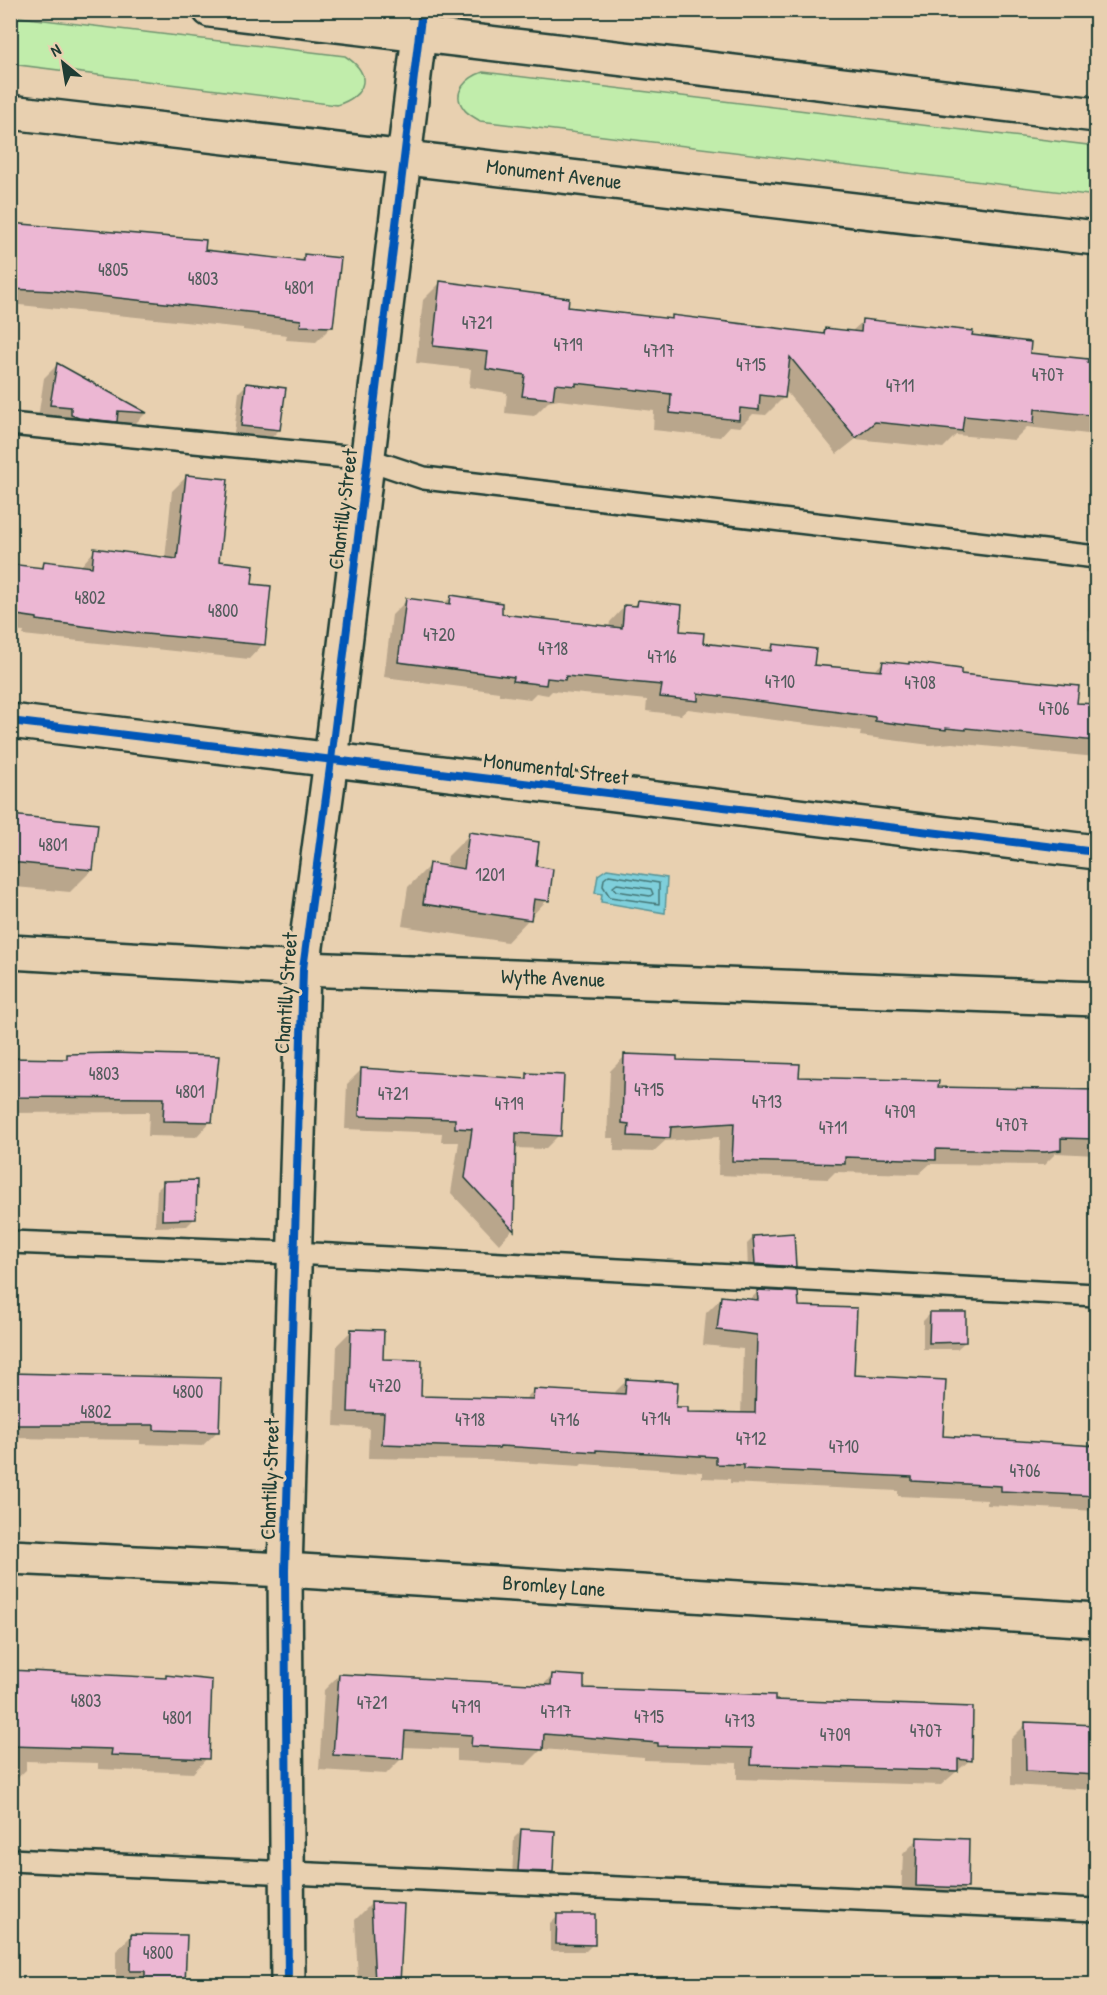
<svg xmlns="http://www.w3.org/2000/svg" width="1107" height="1995" viewBox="0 0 1107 1995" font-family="'Patrick Hand',sans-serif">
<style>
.green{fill:#c1edab;stroke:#709570;stroke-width:1.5}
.water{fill:#7fcfdb;stroke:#599598;stroke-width:1.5}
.shadow{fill:#0003}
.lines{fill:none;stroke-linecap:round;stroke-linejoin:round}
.shore{stroke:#457777;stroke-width:1.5}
.building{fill:#ecb7d3;stroke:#1f3d34;stroke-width:1.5}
.service-casing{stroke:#1f3d34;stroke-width:26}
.minor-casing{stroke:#1f3d34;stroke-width:38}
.tertiary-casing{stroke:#1f3d34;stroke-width:38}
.service{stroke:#e8d0b0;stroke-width:21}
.minor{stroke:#e8d0b0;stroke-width:33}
.tertiary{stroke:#e8d0b0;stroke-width:33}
.cycleway-casing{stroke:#e8d0b0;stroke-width:11}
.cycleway{stroke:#0057b8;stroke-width:8}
.labels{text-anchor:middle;stroke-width:6;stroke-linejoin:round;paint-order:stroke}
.number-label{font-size:18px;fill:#525c5c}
.street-label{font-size:21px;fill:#1f3d34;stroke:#e8d0b0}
</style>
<rect width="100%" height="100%" fill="#e8d0b0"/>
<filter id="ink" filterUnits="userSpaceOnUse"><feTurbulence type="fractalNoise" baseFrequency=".0167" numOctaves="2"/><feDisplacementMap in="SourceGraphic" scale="12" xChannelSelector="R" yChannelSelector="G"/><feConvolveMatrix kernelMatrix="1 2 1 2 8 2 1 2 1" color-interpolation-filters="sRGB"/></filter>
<g filter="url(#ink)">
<g class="green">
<path d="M11,16l334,40c28,18 22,39 -8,49l-326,-41z"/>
<path d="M483,72l613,74v50l-616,-75c-4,-3 -13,-7 -16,-12 -14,-17 4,-32 19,-37z"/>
</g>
<polygon class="water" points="607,869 667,878 665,913 601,902 602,894 595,893 598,875"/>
<g class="shadow">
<polygon points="10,225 299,262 305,256 332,326 316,342 286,340 287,335 243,330 243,328 10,304"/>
<polygon points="441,282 567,308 670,320 673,317 820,335 826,329 851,332 863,321 971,337 1028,354 1096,362 1096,435 1027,427 1014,440 956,435 943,448 856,439 837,454 784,389 783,398 766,415 753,414 740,427 730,426 720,437 653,430 654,411 559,400 548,402 534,416 505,413 507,393 469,387 471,369 416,363 423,300"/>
<polygon points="57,365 145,414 133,426 38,418 44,378"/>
<polygon points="247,384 279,430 272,437 234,433 239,392"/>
<polygon points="187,476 217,562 263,644 249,659 23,635 24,632 10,631 10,566 38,569 45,563 80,567 95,550 165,559 172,491"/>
<polygon points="1096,583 1096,631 1088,630 1092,587"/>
<polygon points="451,597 501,615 609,628 610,622 625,606 633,607 638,602 678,632 701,644 766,652 773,645 813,667 874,672 883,662 959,676 1076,704 1096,706 1096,757 952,743 930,745 860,736 861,731 688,709 681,715 646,711 647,700 552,691 548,695 536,693 530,699 499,695 499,692 384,677 392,615 407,600 443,605"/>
<polygon points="10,816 92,870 70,892 15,887 10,891"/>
<polygon points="470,834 534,868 547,900 507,942 402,926 408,887 430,865 446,867 448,856"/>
<polygon points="68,1055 217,1058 211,1121 196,1137 148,1136 149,1112 10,1113 10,1059 62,1061"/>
<polygon points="625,1056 798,1078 937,1088 1096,1092 1096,1155 1056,1153 1044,1165 930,1164 919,1174 835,1172 828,1179 718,1175 719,1137 665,1141 653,1152 614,1151 614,1138 607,1138 610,1071"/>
<polygon points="361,1070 523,1080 528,1074 559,1135 545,1149 514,1148 512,1230 499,1244 451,1193 459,1142 441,1142 442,1133 345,1129 347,1084"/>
<polygon points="164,1183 194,1219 187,1226 155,1227 157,1190"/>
<polygon points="754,1237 795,1266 787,1273 748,1271 747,1244"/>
<polygon points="758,1292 797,1307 852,1377 941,1438 1096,1445 1096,1511 987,1505 987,1500 898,1496 898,1491 730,1483 730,1479 702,1478 702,1472 582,1464 580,1466 485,1460 368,1458 369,1428 334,1426 337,1345 352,1330 419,1398 524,1400 534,1390 612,1395 626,1381 686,1414 741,1415 743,1349 703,1345 706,1313 721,1298 748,1301"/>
<polygon points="930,1314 965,1342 957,1349 923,1349 923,1321"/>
<polygon points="10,1370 19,1371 19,1374 218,1431 202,1446 140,1444 140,1440 10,1438"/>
<polygon points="10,1672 164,1679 167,1676 207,1758 193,1773 98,1769 98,1763 26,1761 26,1770 10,1785"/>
<polygon points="339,1675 542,1686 553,1675 582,1689 773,1701 970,1760 941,1785 737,1779 737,1763 644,1760 644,1757 542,1749 526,1765 457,1761 457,1749 402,1747 401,1759 386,1774 319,1770 324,1690"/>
<polygon points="1026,1724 1096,1727 1096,1790 1011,1785 1011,1739"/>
<polygon points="522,1830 551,1872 544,1879 512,1877 514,1838"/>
<polygon points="918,1839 966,1888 951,1903 901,1900 903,1854"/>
<polygon points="371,1904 402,1906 399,1984 333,1984 340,1978 358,1979 355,1920"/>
<polygon points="558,1915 593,1944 586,1951 550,1951 550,1923"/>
<polygon points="132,1935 185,1937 184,1984 116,1984 116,1951"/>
<polygon points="10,1976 15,1977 15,1984 10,1984"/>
</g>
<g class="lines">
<g class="shore">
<polygon points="609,875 659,883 659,904 610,897 603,886 604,879"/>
<polygon points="617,884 651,889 653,894 650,896 616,891 613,887"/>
</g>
</g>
<g class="building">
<polygon points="10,223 206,240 205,250 304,261 304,254 341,258 333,327 300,326 301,320 257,315 257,313 54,291 10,289"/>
<polygon points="440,281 569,298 568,307 672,319 672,315 824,334 825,328 861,332 862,319 973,331 972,335 1031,342 1030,353 1088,359 1087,363 1095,364 1089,415 1035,409 1034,423 964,416 962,431 875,422 856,438 790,357 785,398 760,395 759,410 740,408 739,420 670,413 671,394 576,383 576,386 555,384 553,399 522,396 525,375 486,369 488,352 433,346"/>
<polygon points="57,363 147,413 118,411 117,422 79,418 71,415 71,407 50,405"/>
<polygon points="246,383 286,388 280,430 241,426"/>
<polygon points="186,475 228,479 219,561 254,565 252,584 271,586 265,645 135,633 37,620 37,618 10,614 10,564 43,568 44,561 92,567 94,548 177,559"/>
<polygon points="451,595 502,603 502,614 622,628 624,605 637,606 638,600 682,605 680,631 704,633 703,643 772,651 773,644 816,649 814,665 881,671 883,661 909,664 909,662 961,669 961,674 1079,686 1077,703 1096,704 1096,741 966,728 966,730 946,728 946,730 875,721 875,717 698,693 698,701 660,697 662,685 566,676 565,680 547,678 546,685 513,681 514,677 398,662 406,598 450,604"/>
<polygon points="10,815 98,824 93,870 10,862"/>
<polygon points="469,832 539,842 536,866 553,869 549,901 534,899 531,920 423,904 429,863 464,869"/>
<polygon points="112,1053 219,1056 212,1122 163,1121 164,1098 10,1097 10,1058 67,1059 67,1054"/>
<polygon points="624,1054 677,1056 677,1060 800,1064 799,1077 939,1081 938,1087 1096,1090 1096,1139 1061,1138 1061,1150 1045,1152 936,1149 936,1160 845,1157 845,1164 732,1161 734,1123 671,1127 670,1138 628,1136 629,1124 622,1123"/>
<polygon points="361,1068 527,1079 527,1073 564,1075 561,1136 516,1133 514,1231 465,1178 472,1129 455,1128 455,1119 359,1116"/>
<polygon points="197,1180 196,1219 162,1220 163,1181"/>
<polygon points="794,1233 796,1267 755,1264 753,1236"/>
<polygon points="757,1290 798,1292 799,1306 857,1308 854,1375 946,1380 943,1436 1096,1446 1096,1496 1001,1491 1001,1486 912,1481 912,1477 744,1469 744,1465 716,1464 716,1457 596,1450 596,1452 500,1446 499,1448 382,1444 384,1413 348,1412 351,1329 384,1330 383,1359 422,1360 421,1396 533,1399 534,1389 625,1394 626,1379 678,1382 676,1407 688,1407 688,1412 755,1413 757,1335 717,1330 721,1296 758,1300"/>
<polygon points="930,1312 966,1312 966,1342 929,1343"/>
<polygon points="10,1373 221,1378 219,1432 154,1430 154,1425 10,1425"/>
<polygon points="10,1670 166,1678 166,1675 212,1680 209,1759 111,1755 112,1749 10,1746"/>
<polygon points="339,1674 551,1685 552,1674 584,1676 584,1688 775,1695 775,1700 973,1707 972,1761 958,1759 958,1771 751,1765 752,1748 658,1746 658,1743 544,1734 543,1750 471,1746 472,1735 405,1731 403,1759 333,1755"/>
<polygon points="1025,1722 1096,1725 1096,1775 1026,1771"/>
<polygon points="521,1829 555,1831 553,1872 518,1871"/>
<polygon points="917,1837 969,1839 968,1888 916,1886"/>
<polygon points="371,1902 404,1904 400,1984 375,1984"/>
<polygon points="557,1914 595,1914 595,1945 556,1944"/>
<polygon points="131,1934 187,1935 185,1984 145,1984 145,1971 130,1971"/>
</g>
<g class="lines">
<g class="service-casing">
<g id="service">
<polyline points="10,424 367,459 424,478 1096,557"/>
<polyline points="10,1242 294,1253 1096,1295"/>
<polyline points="10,1860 1096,1910"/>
</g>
</g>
<g class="minor-casing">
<g id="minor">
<polyline points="10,721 1096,852"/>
<polyline points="10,952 303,969 1096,999"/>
<polyline points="10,1557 285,1570 1096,1620"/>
<polyline points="288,1984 285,1570 303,969 331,760 422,10"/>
</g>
</g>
<g class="tertiary-casing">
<g id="tertiary">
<polyline points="210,10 1096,115"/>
<polyline points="10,112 1096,238"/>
</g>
</g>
<use href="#service" class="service"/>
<use href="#minor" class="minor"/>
<use href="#tertiary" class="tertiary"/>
<g class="cycleway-casing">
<g id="cycleway">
<polyline points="10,721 1096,852"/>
<polyline points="288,1984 285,1570 303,969 331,760 422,10"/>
</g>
</g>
<use href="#cycleway" class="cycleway"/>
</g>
</g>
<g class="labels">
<g class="number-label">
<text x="113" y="276">4805</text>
<text x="203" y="285">4803</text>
<text x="299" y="294">4801</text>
<text x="477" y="329">4721</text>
<text x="568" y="351">4719</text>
<text x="659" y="357">4717</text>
<text x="751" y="371">4715</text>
<text x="1048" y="381">4707</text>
<text x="900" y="392">4711</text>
<text x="90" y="604">4802</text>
<text x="223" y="617">4800</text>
<text x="439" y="641">4720</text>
<text x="553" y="655">4718</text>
<text x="662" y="663">4716</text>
<text x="780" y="688">4710</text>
<text x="920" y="689">4708</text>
<text x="1054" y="715">4706</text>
<text x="53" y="851">4801</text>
<text x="490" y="881">1201</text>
<text x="104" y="1080">4803</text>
<text x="649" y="1096">4715</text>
<text x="190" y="1098">4801</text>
<text x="393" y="1100">4721</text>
<text x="767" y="1108">4713</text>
<text x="509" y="1110">4719</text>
<text x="900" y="1118">4709</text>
<text x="1012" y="1131">4707</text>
<text x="833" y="1134">4711</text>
<text x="385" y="1392">4720</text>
<text x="188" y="1398">4800</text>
<text x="96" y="1418">4802</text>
<text x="656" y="1425">4714</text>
<text x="470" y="1426">4718</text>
<text x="565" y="1426">4716</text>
<text x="751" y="1445">4712</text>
<text x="844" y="1453">4710</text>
<text x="1025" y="1477">4706</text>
<text x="86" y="1707">4803</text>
<text x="372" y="1709">4721</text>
<text x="466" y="1713">4719</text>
<text x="556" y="1718">4717</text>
<text x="649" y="1723">4715</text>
<text x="177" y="1724">4801</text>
<text x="740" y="1727">4713</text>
<text x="926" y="1737">4707</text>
<text x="835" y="1741">4709</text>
<text x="158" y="1959">4800</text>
</g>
<g class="street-label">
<text transform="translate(554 174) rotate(7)" y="7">Monument Avenue</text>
<text transform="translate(343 509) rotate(-83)" y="7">Chantilly Street</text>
<text transform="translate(556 769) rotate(7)" y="7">Monumental Street</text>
<text transform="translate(553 978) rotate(2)" y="7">Wythe Avenue</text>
<text transform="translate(286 993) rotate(-86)" y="7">Chantilly Street</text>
<text transform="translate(270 1479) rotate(-88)" y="7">Chantilly Street</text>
<text transform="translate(554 1586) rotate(4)" y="7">Bromley Lane</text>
</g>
</g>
<rect width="1107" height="1995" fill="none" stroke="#e8d0b0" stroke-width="36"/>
<rect x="18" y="18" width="1071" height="1959" fill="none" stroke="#1f3d34" stroke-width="2" filter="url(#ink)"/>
<g transform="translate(63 63) rotate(330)" stroke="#e8d0b0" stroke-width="4.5" paint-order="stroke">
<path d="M0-4.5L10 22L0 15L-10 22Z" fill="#1f3d34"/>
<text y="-9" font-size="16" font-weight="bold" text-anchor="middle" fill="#1f3d34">N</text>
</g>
</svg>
